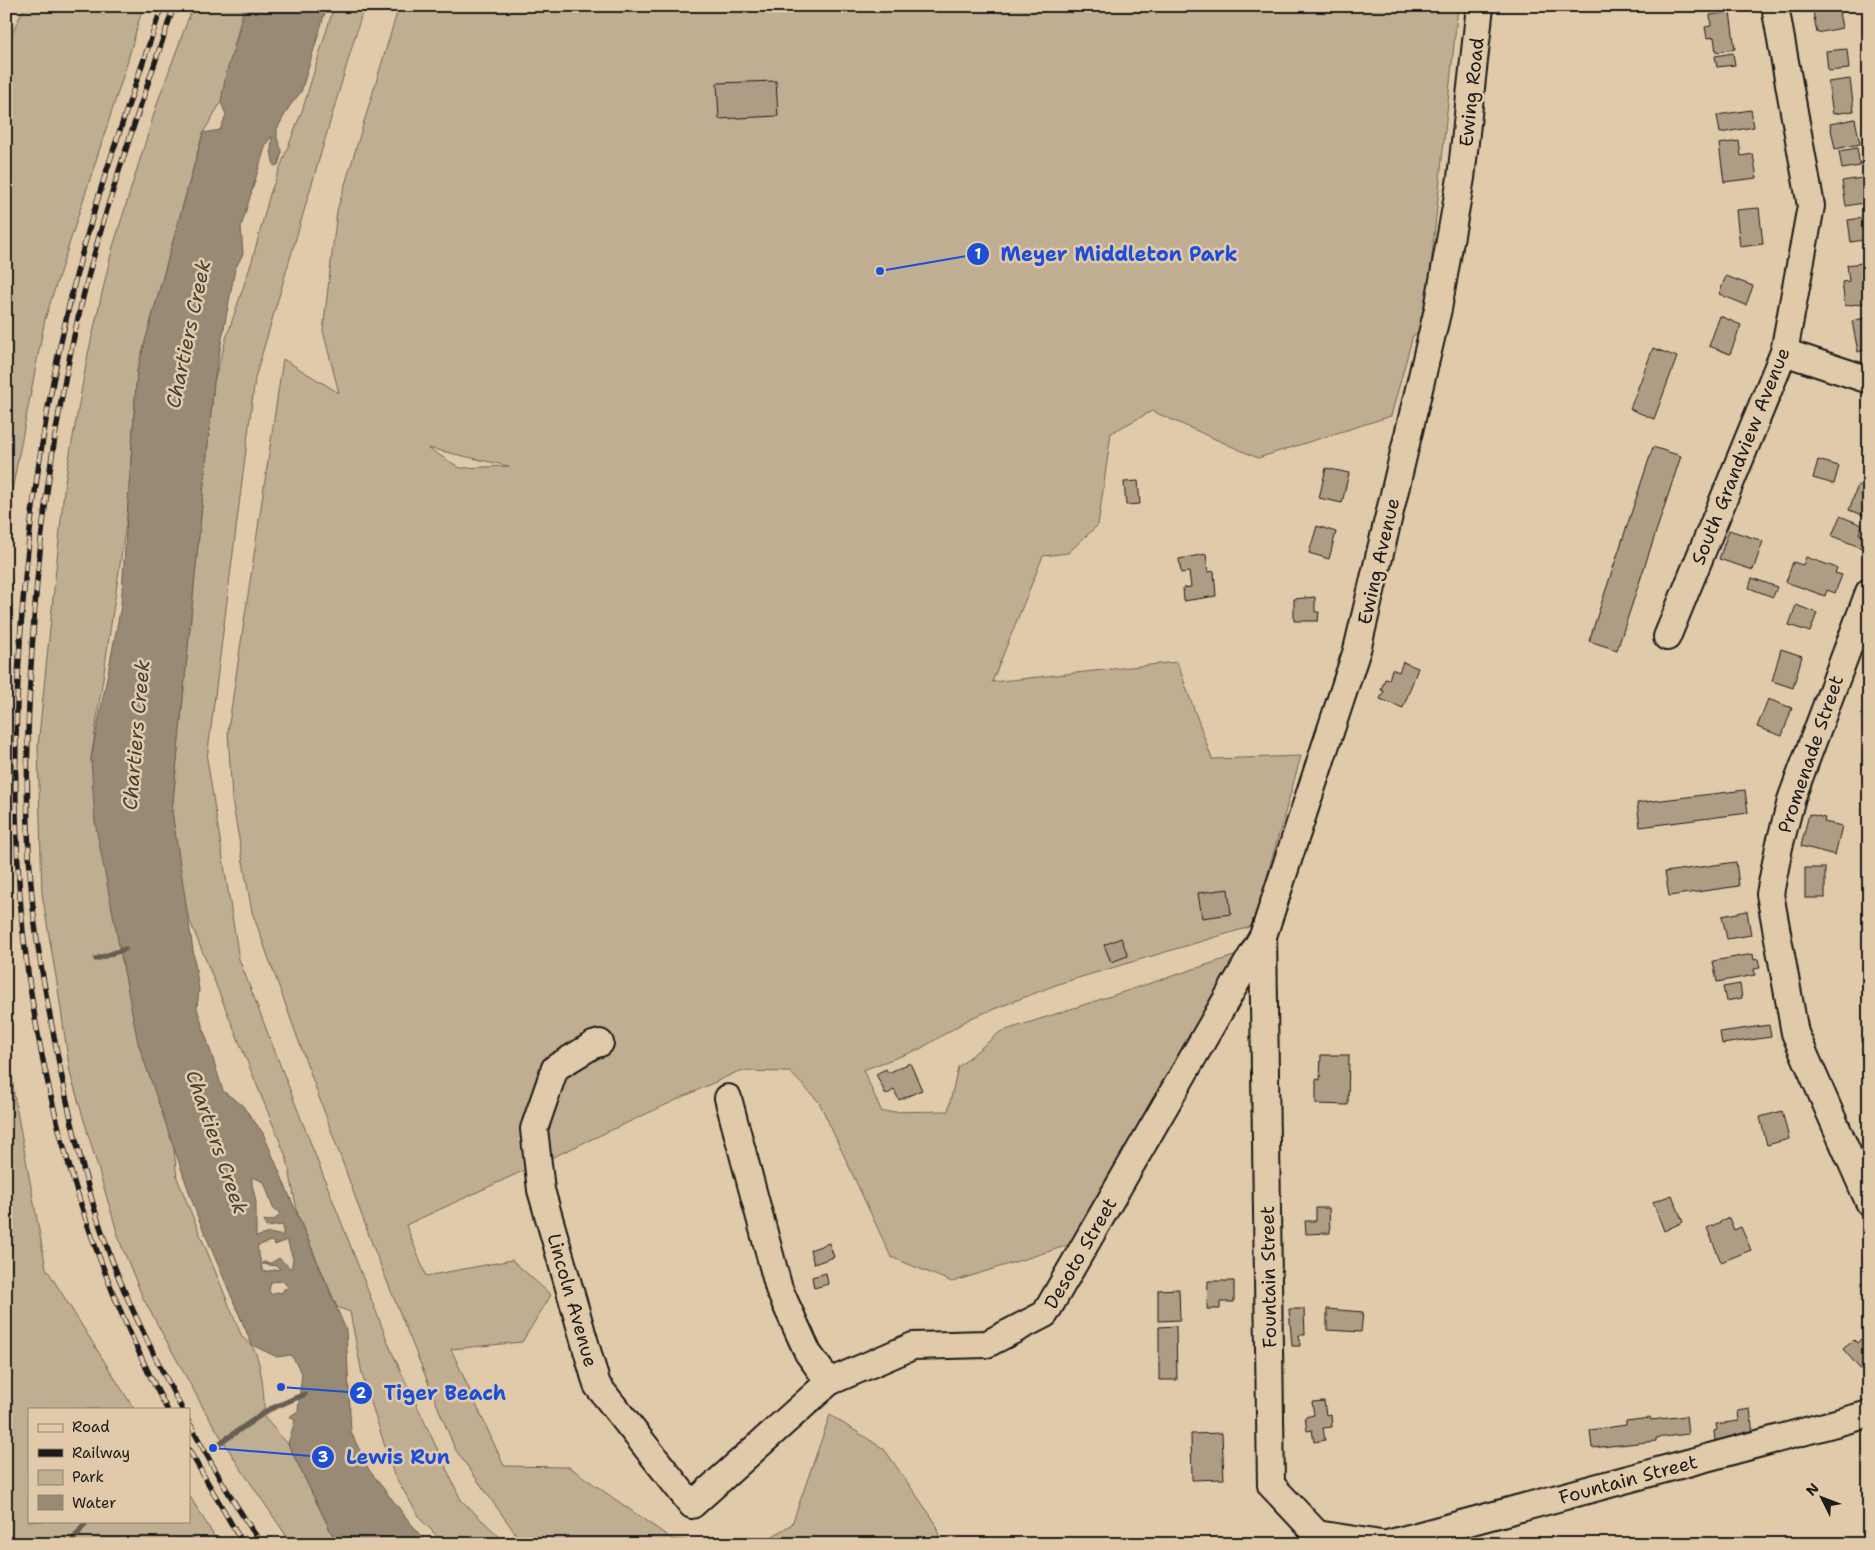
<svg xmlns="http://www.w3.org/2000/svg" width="1875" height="1550" viewBox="0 0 1875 1550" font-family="'Shantell Sans',sans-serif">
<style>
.green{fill:#c0ae92;stroke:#6e6557;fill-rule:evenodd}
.water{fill:#988a75;stroke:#665e51;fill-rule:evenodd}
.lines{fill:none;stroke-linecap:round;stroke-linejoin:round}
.stream{stroke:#665e51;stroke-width:5.5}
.building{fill:#ae9c85;stroke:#1c1c1c}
.minor-casing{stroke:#1c1c1c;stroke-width:30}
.minor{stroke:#e1caaa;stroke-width:26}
.rail-casing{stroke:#1c1c1c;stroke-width:5.5}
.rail{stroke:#e1caaa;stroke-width:4;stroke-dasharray:11;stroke-linecap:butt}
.labels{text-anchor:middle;stroke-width:5;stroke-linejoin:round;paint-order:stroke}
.street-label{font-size:19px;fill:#1c1c1c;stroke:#e1caaa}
.water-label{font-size:20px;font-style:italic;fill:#413d37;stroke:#e1caaa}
.leader{fill:none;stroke:#1d4ed8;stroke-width:2}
.callout-dot{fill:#1d4ed8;stroke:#e1caaa;stroke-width:2}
.mark-label{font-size:15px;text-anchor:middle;font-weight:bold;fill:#fff}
.callout-label{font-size:20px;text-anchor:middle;font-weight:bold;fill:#1d4ed8;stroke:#e1caaa;stroke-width:5;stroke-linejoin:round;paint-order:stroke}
</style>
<rect width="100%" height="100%" fill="#e1caaa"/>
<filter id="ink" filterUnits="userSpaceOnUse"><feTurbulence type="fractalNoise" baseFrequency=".02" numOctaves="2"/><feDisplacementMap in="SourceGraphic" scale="10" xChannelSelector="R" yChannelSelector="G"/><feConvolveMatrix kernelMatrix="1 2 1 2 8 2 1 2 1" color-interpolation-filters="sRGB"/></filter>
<g filter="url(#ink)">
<g class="green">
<polygon points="25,6 143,6 126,67 45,319 10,501 6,544 6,46"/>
<path d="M193,6h51l-23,96 -18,31 -66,238 -10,146 -36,242 83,390 3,29 65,159c3,3 7,5 9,8 11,13 14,56 13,72l24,27 49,100h-45l-55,-81 -31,-50 -63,-115 -23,-56 -50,-169 -12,-84 -16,-95 -4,-148 27,-265 23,-127 24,-104 47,-152z"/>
<polygon points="334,6 364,6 255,378 207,759 239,959 391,1350 461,1500 507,1544 445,1544 422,1521 394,1475 362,1374 350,1312 337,1307 298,1216 287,1159 185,909 172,811 214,382 226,339 252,261 270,194 303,108"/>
<path d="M399,6h1059l-34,326 -11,3 -22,81 -133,42 -106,-47 -41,22 -13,92 -30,28 -25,3 -51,126 185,-20 35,97 89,-3 -48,170 -192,57 -90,35 -51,31 -57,21 19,42 66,-1 10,-44 42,-35 240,-78 -168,290 -120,38 -61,-25 -72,-155 -29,-30 -51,-1 -333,154 20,51 86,-16 39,35 -29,47 -71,7 53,117 65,1 103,72 53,5h-202l-68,-95 -81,-200 -122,-337 -20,-112 -4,-70 55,-371 56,34 -16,-62 14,-120zM428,448l80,18h1l-49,2z"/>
<polygon points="6,999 14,1095 46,1268 134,1409 29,1409 29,1521 189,1521 189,1495 219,1544 6,1544"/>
<polygon points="830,1415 884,1449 935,1522 941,1544 760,1544 792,1524"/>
</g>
<path class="water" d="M246,6h81l-26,86 -12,15 -12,22v9l5,14 -4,13 -4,1 -3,-15 1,-15 -6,8 -25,83 2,27 -8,15 -21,113 -42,429 27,179 -2,18 26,83 19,14 21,28 83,197 5,102 18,38 58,74h-90l-49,-100 7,-24 -6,-3 9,-6 4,-38 -11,-18 -14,2 -25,-12 -55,-130 -59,-172 -43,-221 -4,-63 30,-153 16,-235 66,-238 17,-3 6,-15 -5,-13 5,-28zM252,1177l12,5 9,25 7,7c-4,6 -9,8 -16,6l2,7 17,-2v11l-14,-3 -13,4v-35l-4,-18zM287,1240l6,19 -2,10 -12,-11 -8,5 -8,-1 -1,2 15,2 3,3 -17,3 -6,-26 14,-5 4,4zM283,1281l6,7 -5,1 -2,4 -5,-1 -5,3 -3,-4 2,-9z"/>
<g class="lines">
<g class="stream">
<polyline points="96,959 125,949"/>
<polyline points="213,1448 268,1410 305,1394"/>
<polyline points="70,1544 87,1521"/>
</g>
</g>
<g class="building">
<polygon points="1812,6 1838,6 1842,28 1817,33"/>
<polygon points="1730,12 1735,49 1716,52 1714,37 1707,38 1705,27 1711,26 1710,15"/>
<polygon points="1847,49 1849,69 1828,71 1826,51"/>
<polygon points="1733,53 1735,65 1717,67 1715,56"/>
<polygon points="1850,79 1854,111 1833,114 1828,82"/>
<polygon points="776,81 778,116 719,119 717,83"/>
<polygon points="1751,110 1754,127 1720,133 1717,115"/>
<polygon points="1855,119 1860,144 1835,149 1830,124"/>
<polygon points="1739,141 1741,156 1753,154 1757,178 1724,182 1719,144"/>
<polygon points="1857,148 1860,166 1842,169 1839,151"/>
<polygon points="1869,177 1869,202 1846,206 1842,181"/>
<polygon points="1759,208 1763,244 1740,247 1736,210"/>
<polygon points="1869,217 1869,239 1851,242 1848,220"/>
<polygon points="1869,262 1869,302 1845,306 1842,282 1849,281 1847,265"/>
<polygon points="1726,276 1753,286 1746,305 1719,294"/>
<polygon points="1720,316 1741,325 1730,354 1709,346"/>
<polygon points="1868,317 1869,349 1858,352 1852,321"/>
<polygon points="1653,348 1677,357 1654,419 1630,409"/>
<polygon points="1653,447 1681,456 1617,650 1589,641"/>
<polygon points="1818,460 1839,466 1834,484 1813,478"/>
<polygon points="1326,468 1349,473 1342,503 1319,498"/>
<polygon points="1138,481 1140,504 1126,505 1124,482"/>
<polygon points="1858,485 1869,489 1869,517 1849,510"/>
<polygon points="1840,516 1862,525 1859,534 1866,537 1862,548 1832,536"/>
<polygon points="1317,526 1336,532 1329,559 1309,553"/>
<polygon points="1729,530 1763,541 1753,570 1719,559"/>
<polygon points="1206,554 1208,572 1214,571 1216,596 1184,601 1183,588 1191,587 1189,572 1181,573 1179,559"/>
<polygon points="1806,557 1837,568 1835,573 1842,575 1835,593 1827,590 1825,596 1786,582 1793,562 1803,565"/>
<polygon points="1752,578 1777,587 1773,597 1749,588"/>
<polygon points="1315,597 1315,612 1319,612 1318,621 1294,621 1294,599"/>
<polygon points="1796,605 1817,613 1810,632 1789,625"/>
<polygon points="1781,649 1802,656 1793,688 1772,681"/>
<polygon points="1403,662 1418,668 1403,708 1380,699 1384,691 1381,690 1385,679 1389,680 1392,669 1399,672"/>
<polygon points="1768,699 1792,708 1782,736 1757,727"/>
<polygon points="1745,790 1748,813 1640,827 1637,803"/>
<polygon points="1809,814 1825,818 1824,822 1842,826 1835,855 1801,846"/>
<polygon points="1736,862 1739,886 1669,896 1665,872"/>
<rect x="1805" y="868" width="20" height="30"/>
<polygon points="1228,889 1231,914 1202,918 1198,893"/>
<polygon points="1747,911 1751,935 1727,939 1722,916"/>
<polygon points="1121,938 1128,956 1111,962 1104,945"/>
<polygon points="1753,954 1754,960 1758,959 1760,968 1754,969 1755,975 1717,982 1713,961"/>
<polygon points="1740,984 1742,998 1726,1001 1723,987"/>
<polygon points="1769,1025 1771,1037 1722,1044 1720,1032"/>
<polygon points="1321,1055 1349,1055 1348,1105 1316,1104 1316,1079 1320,1080"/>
<polygon points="910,1063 922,1090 899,1100 894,1090 886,1095 876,1074 886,1069 888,1073"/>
<polygon points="1782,1111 1789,1139 1767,1145 1760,1117"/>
<polygon points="1672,1195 1683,1222 1664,1231 1653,1202"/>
<polygon points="1316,1208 1329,1208 1330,1233 1306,1234 1305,1221 1316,1221"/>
<polygon points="1729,1218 1734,1230 1741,1227 1751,1250 1721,1262 1707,1228"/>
<polygon points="829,1243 834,1257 814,1264 810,1250"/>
<polygon points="826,1273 828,1284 814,1288 812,1277"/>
<polygon points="1208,1281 1234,1281 1234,1302 1220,1302 1220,1309 1207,1309"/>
<polygon points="1179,1289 1180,1320 1158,1321 1158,1290"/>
<polygon points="1289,1309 1304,1309 1305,1335 1299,1335 1300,1346 1292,1346"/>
<polygon points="1327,1309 1363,1312 1361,1332 1327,1330"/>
<polygon points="1176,1326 1177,1380 1159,1380 1159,1327"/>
<polygon points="1862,1338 1868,1345 1869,1344 1869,1365 1861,1370 1843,1349 1854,1340 1857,1343"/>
<polygon points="1324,1401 1326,1415 1331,1414 1332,1427 1323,1428 1325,1440 1314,1442 1312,1430 1307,1431 1305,1417 1314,1415 1312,1402"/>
<polygon points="1750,1409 1753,1434 1716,1451 1714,1431 1717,1430 1716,1424 1739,1421 1738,1411"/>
<polygon points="1686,1416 1688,1434 1656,1438 1656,1441 1592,1448 1590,1430 1626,1425 1626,1421 1650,1418 1651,1420"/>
<polygon points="1222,1433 1224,1479 1192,1480 1191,1434"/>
</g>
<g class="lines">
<g class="minor-casing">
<g id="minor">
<polyline points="1784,352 1869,380"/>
<polyline points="1869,592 1792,797 1779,847 1770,894 1795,1033 1869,1202"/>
<polyline points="1667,637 1784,352 1811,206 1775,6"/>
<polyline points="1263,936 1271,1485 1317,1534 1381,1544"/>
<polyline points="600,1043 593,1045 555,1068 534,1129 541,1190 597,1385 692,1505 829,1382 913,1346 987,1344 1045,1314 1263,936 1357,650 1438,309 1461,178 1480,6"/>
<polyline points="728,1098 779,1289 808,1353 829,1382"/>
<polyline points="1387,1544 1869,1414"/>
</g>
</g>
<use href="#minor" class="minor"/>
<g class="rail-casing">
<g id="rail">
<path d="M162,6c-32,96 -68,193 -91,291 -26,109 -42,219 -50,330 -7,101 -8,204 2,305 17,163 67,332 144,477"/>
<path d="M174,6c-32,96 -67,193 -91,291 -28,116 -44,234 -51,352 -6,92 -8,185 3,276 6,48 16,96 25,143 12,59 26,119 46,176 20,57 48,111 76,165"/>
<path d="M189,1422c22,42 45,83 73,122"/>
<polyline points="189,1450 243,1544"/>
</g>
</g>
<use href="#rail" class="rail"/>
</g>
</g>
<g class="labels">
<g class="street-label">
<text transform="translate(1471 92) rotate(-84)" y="7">Ewing Road</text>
<text transform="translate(1740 456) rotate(-68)" y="7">South Grandview Avenue</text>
<text transform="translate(1378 561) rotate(-77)" y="7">Ewing Avenue</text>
<text transform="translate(1810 754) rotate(-71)" y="7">Promenade Street</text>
<text transform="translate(1080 1253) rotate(-60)" y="7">Desoto Street</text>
<text transform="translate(1268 1277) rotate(-91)" y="7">Fountain Street</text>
<text transform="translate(573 1300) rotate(74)" y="7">Lincoln Avenue</text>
<text transform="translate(1628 1479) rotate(-15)" y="7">Fountain Street</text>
</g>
<g class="water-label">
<text transform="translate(188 334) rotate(-78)" y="7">Chartiers Creek</text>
<text transform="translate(136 735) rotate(-85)" y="7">Chartiers Creek</text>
<text transform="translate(217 1142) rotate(71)" y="7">Chartiers Creek</text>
</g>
</g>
<path class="leader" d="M880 271L978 254M281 1387L361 1393M213 1448L323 1457"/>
<g class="callout-dot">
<circle cx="880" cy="271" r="5"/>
<circle cx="281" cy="1387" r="5"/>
<circle cx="213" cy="1448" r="5"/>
<circle cx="978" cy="254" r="12"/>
<circle cx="361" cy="1393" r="12"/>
<circle cx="323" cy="1457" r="12"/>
</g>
<g class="mark-label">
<text x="978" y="259">1</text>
<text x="361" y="1398">2</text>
<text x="323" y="1462">3</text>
</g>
<g class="callout-label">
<text x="1119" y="261">Meyer Middleton Park</text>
<text x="445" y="1400">Tiger Beach</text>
<text x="398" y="1464">Lewis Run</text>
</g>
<rect width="1875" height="1550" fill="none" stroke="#e1caaa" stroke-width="25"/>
<rect x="12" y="12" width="1850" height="1525" fill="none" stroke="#1c1c1c" stroke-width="2" filter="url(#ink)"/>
<rect x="28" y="1408" width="162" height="115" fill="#e1caaa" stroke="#928471"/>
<rect x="38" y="1424" width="25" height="8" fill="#e1caaa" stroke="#928471"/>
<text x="72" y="1432" font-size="15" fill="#1c1c1c">Road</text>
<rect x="38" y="1449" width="25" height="8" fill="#1c1c1c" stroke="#928471"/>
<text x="72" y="1458" font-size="15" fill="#1c1c1c">Railway</text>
<rect x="38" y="1470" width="25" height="15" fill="#c0ae92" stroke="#928471"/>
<text x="72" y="1482" font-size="15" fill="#1c1c1c">Park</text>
<rect x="38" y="1495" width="25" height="15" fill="#988a75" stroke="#928471"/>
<text x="72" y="1508" font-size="15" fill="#1c1c1c">Water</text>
<g transform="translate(1822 1498) rotate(312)" stroke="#e1caaa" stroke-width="4" paint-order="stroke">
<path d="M0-4L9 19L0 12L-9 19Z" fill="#1c1c1c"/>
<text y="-8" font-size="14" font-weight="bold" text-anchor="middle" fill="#1c1c1c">N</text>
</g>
</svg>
